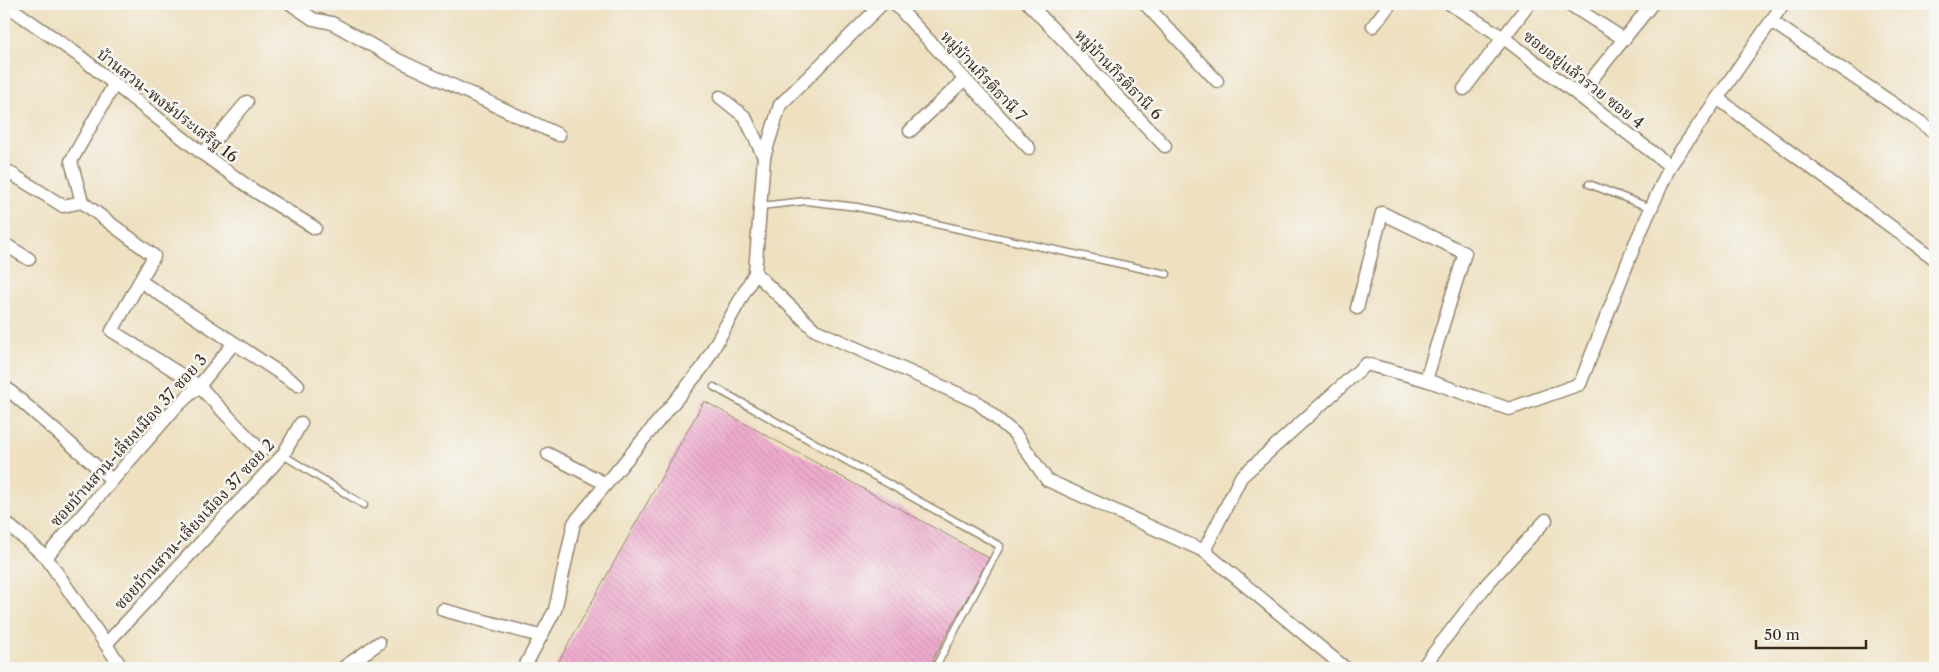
<svg xmlns="http://www.w3.org/2000/svg" width="1939" height="672" viewBox="0 0 1939 672" font-family="'Libre Caslon Text','Noto Serif Thai',serif">
<style>
.building{fill:url(#building-back-hatch)}
.lines{fill:none;stroke-linecap:round;stroke-linejoin:round}
.service-casing{stroke:#94856f;stroke-width:9}
.minor-casing{stroke:#94856f;stroke-width:15}
.service{stroke:#fff;stroke-width:6}
.minor{stroke:#fff;stroke-width:12}
.labels{text-anchor:middle;stroke-width:5;stroke-linejoin:round;paint-order:stroke}
.street-label{font-size:16px;fill:#3b2a1e;stroke:#f6f6f2}
</style>
<defs>
<pattern id="building-back-hatch" width="6" height="6" patternUnits="userSpaceOnUse" patternTransform="scale(1.25)"><rect width="6" height="6" fill="#eeabcd"/><path d="M-1 5l2 2M0 0l6 6M5-1l2 2" fill="none" stroke="#cd93b0"/></pattern>
</defs>
<rect width="100%" height="100%" fill="#f6f6f2"/>
<filter id="ink" filterUnits="userSpaceOnUse"><feTurbulence type="fractalNoise" baseFrequency=".02" numOctaves="2"/><feDisplacementMap in="SourceGraphic" scale="10" xChannelSelector="R" yChannelSelector="G"/><feConvolveMatrix kernelMatrix="1 2 1 2 8 2 1 2 1" color-interpolation-filters="sRGB"/></filter>
<filter id="wash" filterUnits="userSpaceOnUse"><feTurbulence type="fractalNoise" baseFrequency=".0096" numOctaves="4" result="noise"/><feDisplacementMap in="SourceGraphic" scale="20" xChannelSelector="R" yChannelSelector="G"/><feGaussianBlur stdDeviation="1.12" result="paint"/><feColorMatrix in="noise" values="0 0 0 0 0 0 0 0 0 0 0 0 0 0 0 0 0 1.4 0 .05"/><feComposite in="paint" operator="in"/></filter>
<g filter="url(#wash)">
<rect width="100%" height="100%" fill="#eee0c0"/>
<g id="blocks">
<polygon class="building" points="704,401 989,558 928,668 555,668"/>
</g>
</g>
<g filter="url(#ink)">
<use href="#blocks" fill-opacity="0" stroke="#94856f" stroke-width="1"/>
<g class="lines">
<g class="service-casing">
<g id="service">
<polyline points="1589,184 1651,208"/>
<polyline points="760,206 806,201 857,207 1167,274"/>
<polyline points="714,387 1000,546 935,668"/>
<polyline points="283,455 364,505"/>
</g>
</g>
<g class="minor-casing">
<g id="minor">
<polyline points="5,4 78,55 203,154 253,190 315,228"/>
<polyline points="291,4 313,19 332,23 398,60 559,135"/>
<polyline points="895,4 1029,148"/>
<polyline points="1029,4 1165,146"/>
<polyline points="1145,4 1217,81"/>
<polyline points="1450,4 1504,38 1670,166"/>
<polyline points="1569,4 1624,39"/>
<polyline points="1771,21 1935,132"/>
<polyline points="1373,26 1390,4"/>
<polyline points="1464,89 1529,4"/>
<polyline points="1579,95 1652,4"/>
<polyline points="1717,98 1935,259"/>
<polyline points="910,131 965,79"/>
<polyline points="203,154 247,102"/>
<polyline points="764,157 780,105 882,4"/>
<polyline points="4,169 63,206 82,202 154,256 112,331 199,386 261,451"/>
<polyline points="82,202 71,161 114,85"/>
<polyline points="4,244 29,259"/>
<polyline points="755,273 815,330 977,402 1015,434 1047,480 1204,551 1345,668"/>
<polyline points="140,281 298,385"/>
<polyline points="1357,308 1382,213 1465,253 1426,380"/>
<polyline points="4,386 112,480"/>
<polyline points="548,454 606,484"/>
<polyline points="4,521 46,557 122,668"/>
<polyline points="1204,551 1241,477 1366,364 1426,380 1509,409 1580,384 1635,244 1670,166 1783,4"/>
<polyline points="46,557 175,408 199,386 234,343"/>
<polyline points="443,610 540,636"/>
<polyline points="106,644 283,455 301,423"/>
<polyline points="343,668 379,643"/>
<polyline points="524,668 555,610 574,523 703,367 755,273 764,157 745,117 720,97"/>
<polyline points="1422,668 1488,583 1546,520"/>
</g>
</g>
<use href="#service" class="service"/>
<use href="#minor" class="minor"/>
</g>
</g>
<g class="labels">
<g class="street-label">
<text transform="translate(1119 74) rotate(46)" y="6">หมู่บ้านกีรติธานี 6</text>
<text transform="translate(984 76) rotate(47)" y="6">หมู่บ้านกีรติธานี 7</text>
<text transform="translate(1584 79) rotate(38)" y="6">ซอยอยู่แล้วรวย ซอย 4</text>
<text transform="translate(168 105) rotate(38)" y="6">บ้านสวน-พงษ์ประเสริฐ 16</text>
<text transform="translate(128 440) rotate(-48)" y="6">ซอยบ้านสวน-เลี่ยงเมือง 37 ซอย 3</text>
<text transform="translate(194 524) rotate(-47)" y="6">ซอยบ้านสวน-เลี่ยงเมือง 37 ซอย 2</text>
</g>
</g>
<rect width="1939" height="672" fill="none" stroke="#f6f6f2" stroke-width="20"/>
<path d="M1756 640v8h110v-8" fill="none" stroke="#3b2a1e" stroke-width="2.5"/>
<text x="1764" y="640" font-size="15" fill="#3b2a1e" stroke="#f6f6f2" stroke-width="4" paint-order="stroke">50 m</text>
</svg>
